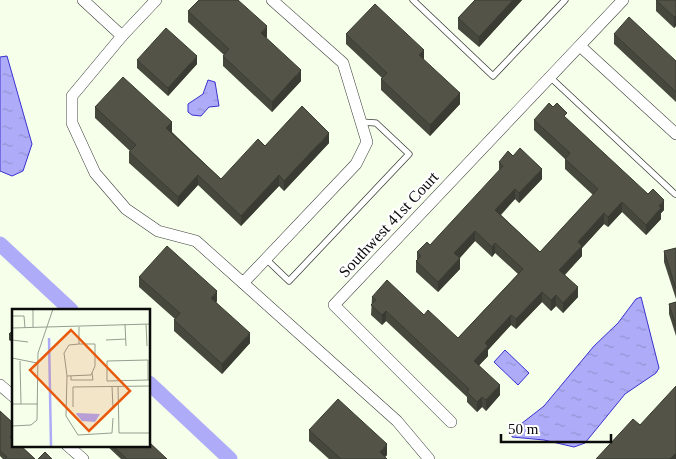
<svg xmlns="http://www.w3.org/2000/svg" width="676" height="459" viewBox="0 0 676 459" font-family="'Times New Roman',serif">
<style>
.water{fill:url(#water-ripples);stroke:#3a31d1}
.lines{fill:none;stroke-linecap:round;stroke-linejoin:round}
.canal{stroke:#aeacf8;stroke-width:15}
.service-casing{stroke:#3e3e3e;stroke-width:7}
.minor-casing{stroke:#3e3e3e;stroke-width:12}
.service{stroke:#fff;stroke-width:5.5}
.minor{stroke:#fff;stroke-width:11}
.wall{fill:#47483d}
.shaded-wall{fill:#3a3b32}
.building{fill:#535447;stroke:#3a3b32}
.labels{text-anchor:middle;stroke-width:5;stroke-linejoin:round;paint-order:stroke}
.street-label{font-size:16px;fill:#0b0b0b;stroke:#fff}
.inset-river{fill:none;stroke:#aeacf8;stroke-width:2.5}
.inset-road{fill:none;stroke:#979d90;stroke-width:1}
.view{fill:#e8590c;fill-opacity:0.15;stroke:#e8590c;stroke-width:2.5}
.inset-edge{fill:none;stroke:#0b0b0b;stroke-width:2.5}
</style>
<defs>
<pattern id="water-ripples" width="26" height="14" patternUnits="userSpaceOnUse" patternTransform="scale(1.25)"><rect width="26" height="14" fill="#aeacf8"/><path d="M2 4q2-2 4 0t4 0M15 11q2-2 4 0t4 0" fill="none" stroke="#9493d3"/></pattern>
</defs>
<rect width="100%" height="100%" fill="#f5ffe9"/>
<g class="water">
<polygon points="7,56 32,144 23,171 12,176 0,171 0,57"/>
<polygon points="208,80 215,82 219,106 209,107 201,116 192,115 188,112 188,104 203,94"/>
<polygon points="641,297 659,368 656,373 625,394 585,443 574,447 544,440 512,437 512,431 544,406 594,346 618,323 636,299"/>
<polygon points="505,350 529,373 518,385 494,362"/>
</g>
<g class="lines">
<g class="canal">
<polyline points="0,244 71,310"/>
<polyline points="149,383 230,459"/>
</g>
<g class="service-casing">
<g id="service">
<polyline points="413,0 493,76 565,0"/>
<polyline points="550,77 675,194"/>
<polyline points="266,259 289,281 409,154 376,123 361,122"/>
</g>
</g>
<g class="minor-casing">
<g id="minor">
<polyline points="83,0 122,36"/>
<polyline points="156,0 122,36 72,96 72,123 95,173 126,209 158,231 196,241 243,283 356,164 367,142 343,63 272,0"/>
<polyline points="580,46 676,134"/>
<polyline points="243,283 397,421 429,459"/>
<polyline points="0,385 14,397"/>
<polyline points="451,422 334,305 623,0"/>
<polyline points="67,445 83,459"/>
</g>
</g>
<use href="#service" class="service"/>
<use href="#minor" class="minor"/>
</g>
<g class="wall">
<polygon points="475,0 522,0 479,47 458,29 458,18"/>
<polygon points="656,0 676,0 676,26 674,28 656,11"/>
<polygon points="188,11 267,37 266,38 301,81 272,112 223,66 223,56 224,55 188,22"/>
<polygon points="346,34 424,60 460,104 430,136 381,90 381,79 382,78 346,44"/>
<polygon points="614,34 676,61 676,102 614,44"/>
<polygon points="137,60 197,64 168,96 137,68"/>
<polygon points="95,107 172,132 221,179 265,146 329,143 284,191 279,186 241,226 198,185 178,207 129,163 129,152 130,151 95,118"/>
<polygon points="567,119 664,210 661,213 661,219 646,235 622,212 608,227 604,224 582,248 582,256 565,275 578,297 563,313 556,306 551,311 542,302 516,329 511,325 488,350 488,356 479,365 500,395 486,411 482,407 477,412 467,402 467,397 386,321 382,325 371,315 372,297 424,315 458,338 518,274 495,253 492,257 475,241 460,258 460,269 438,292 416,272 416,261 417,260 417,252 430,245 499,172 499,162 513,156 542,179 519,203 515,199 501,215 540,252 593,195 565,169 565,159 534,130 534,120"/>
<polygon points="676,248 676,299 664,262 664,251"/>
<polygon points="139,277 217,301 216,302 250,343 222,374 174,331 174,320 175,319 139,287"/>
<polygon points="676,302 676,336 669,314 669,304"/>
<polygon points="14,329 14,349 12,348 12,342 9,340 9,334"/>
<polygon points="0,411 14,424 13,439 35,459 3,459 0,456"/>
<polygon points="309,430 387,455 385,457 387,459 329,459 309,441"/>
<polygon points="106,445 149,445 167,459 121,459"/>
</g>
<g class="shaded-wall">
<polygon points="513,0 522,0 479,47 479,37"/>
<polygon points="676,16 676,26 674,28 674,17"/>
<polygon points="267,26 267,37 261,44 261,33"/>
<polygon points="424,50 424,60 419,55"/>
<polygon points="197,56 197,64 168,96 168,88"/>
<polygon points="301,70 301,81 272,112 272,102"/>
<polygon points="460,93 460,104 430,136 430,125"/>
<polygon points="172,122 172,132 166,138 166,128"/>
<polygon points="329,133 329,143 284,191 284,181"/>
<polygon points="542,169 542,179 519,203 519,193"/>
<polygon points="198,175 198,185 178,207 178,197"/>
<polygon points="279,175 279,186 241,226 241,216"/>
<polygon points="515,189 515,199 495,220 495,210"/>
<polygon points="664,200 664,210 661,213 661,219 646,235 646,225 659,206"/>
<polygon points="622,202 622,212 608,227 608,217"/>
<polygon points="604,213 604,224 582,248 582,256 559,280 559,270 578,242"/>
<polygon points="475,231 475,241 454,264 454,253"/>
<polygon points="495,243 495,253 492,257 492,247"/>
<polygon points="460,258 460,269 438,292 438,282"/>
<polygon points="578,287 578,297 563,313 563,303"/>
<polygon points="217,291 217,301 211,308 211,298"/>
<polygon points="542,292 542,302 516,329 516,319"/>
<polygon points="556,295 556,306 551,311 551,300"/>
<polygon points="386,311 386,321 382,325 382,315"/>
<polygon points="511,315 511,325 488,350 488,356 474,371 474,361 485,343"/>
<polygon points="250,333 250,343 222,374 222,364"/>
<polygon points="500,385 500,395 486,411 486,400"/>
<polygon points="482,397 482,407 477,412 477,402"/>
<polygon points="14,433 14,439 10,442 10,437"/>
<polygon points="387,444 387,455 383,459 380,452"/>
<polygon points="676,453 676,459 670,459"/>
</g>
<g class="building">
<polygon points="199,0 238,0 267,26 261,33 301,70 272,102 223,56 229,49 188,11"/>
<polygon points="475,0 513,0 479,37 458,18"/>
<polygon points="656,0 676,0 676,16 674,17"/>
<polygon points="375,4 424,50 419,55 460,93 430,125 381,79 387,73 346,34"/>
<polygon points="629,17 676,61 676,92 614,34"/>
<polygon points="166,28 197,56 168,88 137,60"/>
<polygon points="123,77 172,122 166,128 221,179 258,139 265,146 302,106 329,133 284,181 279,175 241,216 198,175 178,197 129,152 136,145 95,107"/>
<polygon points="549,103 553,107 557,103 567,113 564,116 648,194 653,189 664,200 659,206 661,208 646,225 622,202 608,217 604,213 578,242 582,246 559,270 578,287 563,303 556,295 551,300 542,292 516,319 511,315 485,343 488,346 474,361 500,385 486,400 482,397 477,402 467,392 469,389 386,311 382,315 371,305 376,300 372,297 387,280 424,315 428,310 458,338 523,269 495,243 492,247 475,231 454,253 460,258 438,282 416,261 421,256 417,252 427,242 430,245 503,166 499,162 508,151 513,156 520,148 542,169 519,193 515,189 495,210 540,252 598,189 565,159 570,153 534,120"/>
<polygon points="167,246 217,291 211,298 250,333 222,364 174,320 180,313 139,277"/>
<polygon points="676,248 676,289 664,251"/>
<polygon points="676,302 676,326 669,304"/>
<polygon points="14,329 14,338 9,334"/>
<polygon points="676,386 676,453 670,459 596,459 633,419 640,425"/>
<polygon points="338,399 387,444 380,452 387,459 341,459 309,430"/>
<polygon points="0,411 14,424 14,433 10,437 14,440 14,445 20,445 35,459 5,459 7,457 0,451"/>
<polygon points="149,442 167,459 127,459 112,445 149,445"/>
<polygon points="45,452 52,459 38,459"/>
</g>
<g class="labels">
<g class="street-label">
<text transform="translate(388 224) rotate(-47)" y="6">Southwest 41st Court</text>
</g>
</g>
<g transform="translate(12 309)">
<rect width="138" height="138" fill="#f5ffe9"/>
<path d="M64,105l1,-1 23,1 -5,8 -13,-1z" fill="#aeacf8"/>
<path class="inset-river" d="M37,29l2,108"/>
<path class="inset-road" d="M21,0v18M0,7h12l1,12M113,15l1,22M134,15l1,22M0,19l138,-4M0,31l16,2M94,31l20,-1M67,35h16v22l-4,9 -24,1 -3,-23 5,-8 10,-1v-17M0,49l25,5M8,52l1,43M55,67l-1,40 12,19 34,-2 1,-15M59,67v4h22l-1,-7M136,71v-20l-41,1v20l41,-1h2M100,77l1,22M106,77l1,47h31M0,95h26M61,98v-20l77,-1M0,117l19,-1 6,-5 1,-67 15,-44"/>
<path class="view" d="M59,21l59,61 -41,40 -59,-61z"/>
<rect width="138" height="138" class="inset-edge"/>
</g>
<path d="M501 434v8h110v-8" fill="none" stroke="#0b0b0b" stroke-width="2.5"/>
<text x="508" y="434" font-size="15" fill="#0b0b0b" stroke="#ffffff" stroke-width="4" paint-order="stroke">50 m</text>
</svg>
